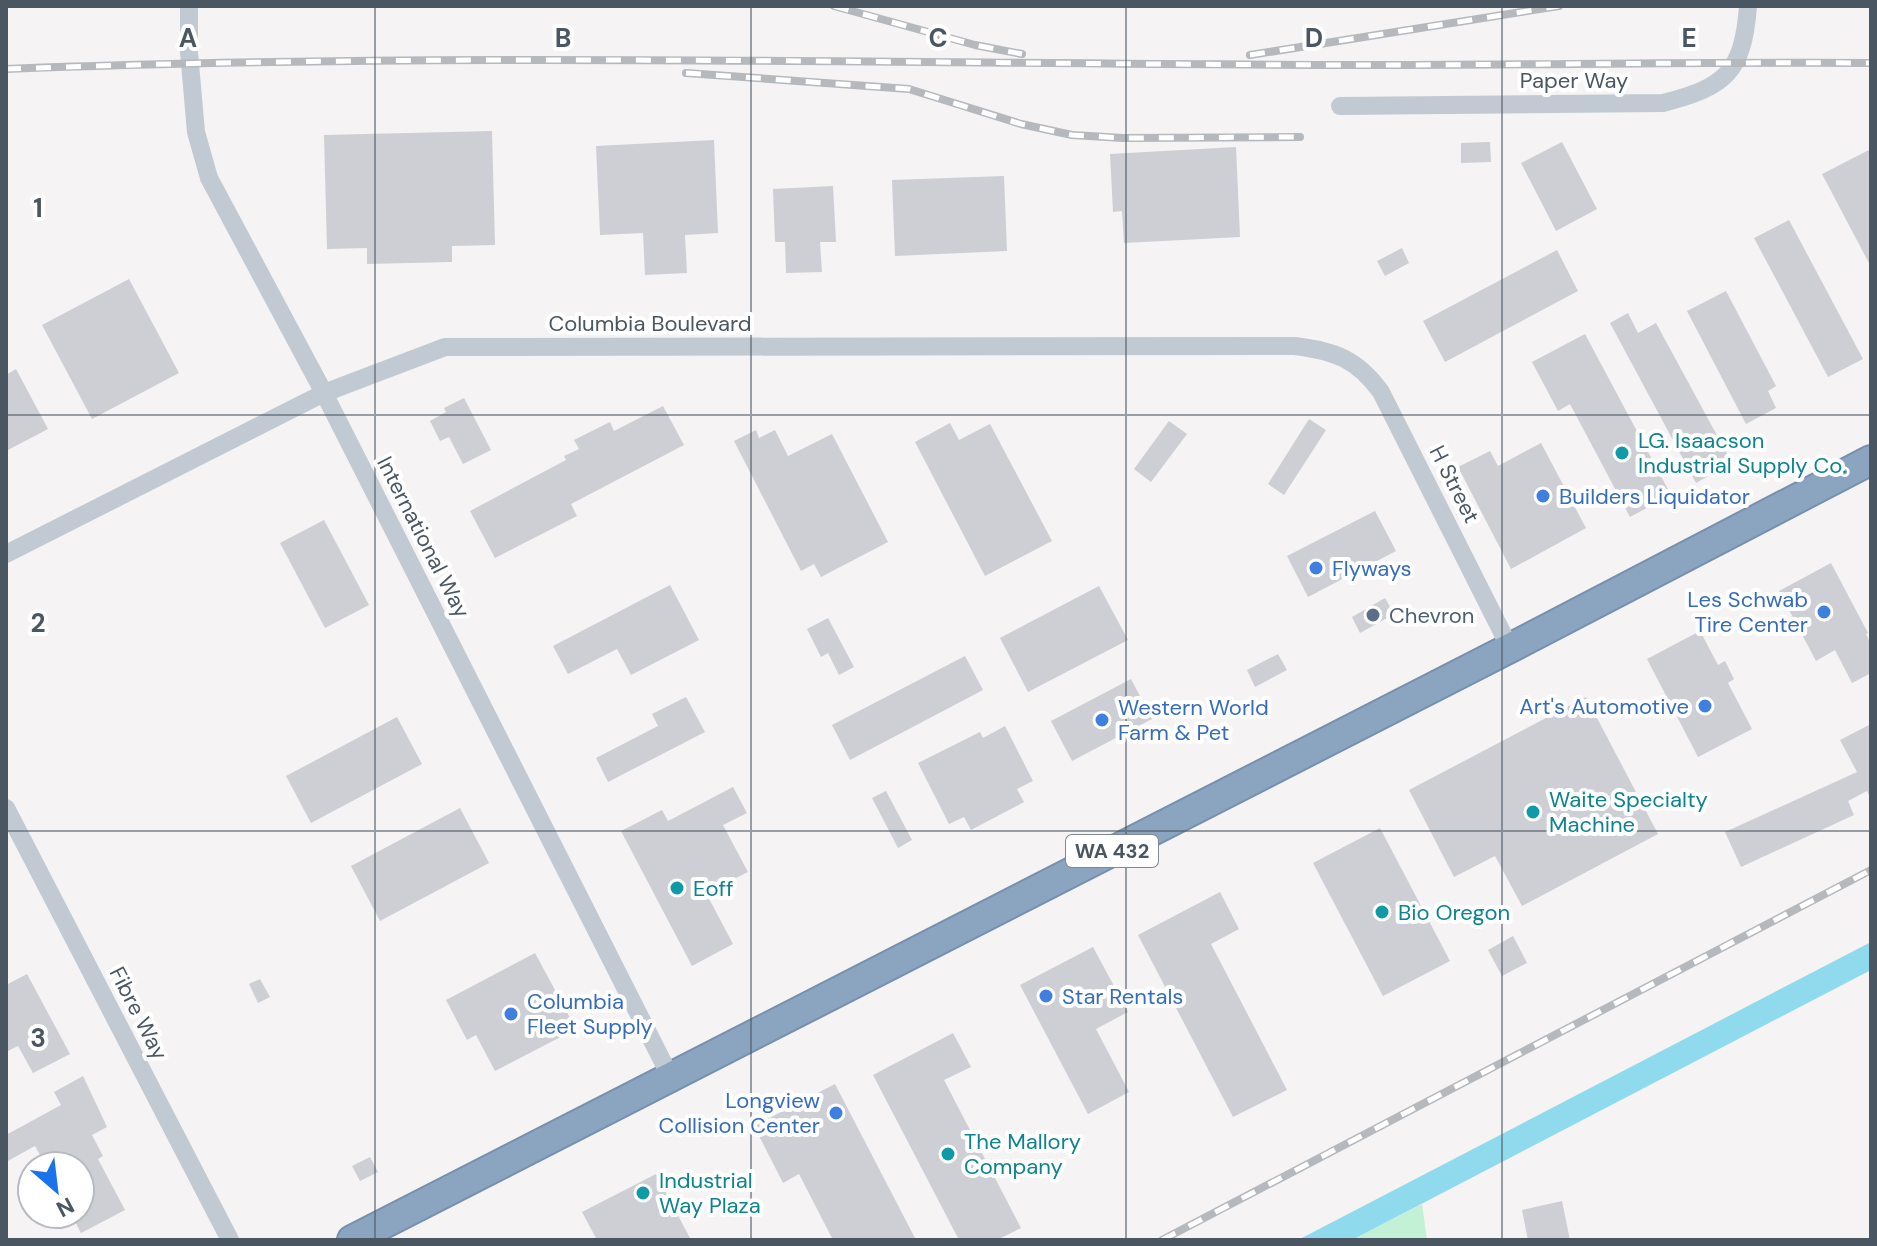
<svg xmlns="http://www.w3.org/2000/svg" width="1877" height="1246" viewBox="0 0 1877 1246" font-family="'DM Sans',sans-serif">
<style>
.green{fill:#c3f1d5}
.water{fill:#90daee}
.building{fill:#cdcfd5}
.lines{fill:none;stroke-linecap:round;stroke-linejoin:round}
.highway-casing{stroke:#7690ad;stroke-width:32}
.minor{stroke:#c1cad2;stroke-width:18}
.highway{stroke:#8ba5c1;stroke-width:28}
.rail-casing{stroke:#b5b8bd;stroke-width:8}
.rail{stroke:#fff;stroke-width:5;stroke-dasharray:15;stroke-linecap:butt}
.grid{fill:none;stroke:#4a5661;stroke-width:2;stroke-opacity:0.55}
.culture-dot{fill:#0f9aa8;stroke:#fff;stroke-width:3}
.shop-dot{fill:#3f7fe0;stroke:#fff;stroke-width:3}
.service-dot{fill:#5c6f8a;stroke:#fff;stroke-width:3}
.labels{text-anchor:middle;stroke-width:8;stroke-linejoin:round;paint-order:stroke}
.shield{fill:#fff;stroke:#808990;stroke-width:2}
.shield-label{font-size:20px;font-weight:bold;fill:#4a5661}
.street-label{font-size:22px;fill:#4a5661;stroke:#fff}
.culture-label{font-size:22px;fill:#0d838f;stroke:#fff;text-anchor:start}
.shop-label{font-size:22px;fill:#366cbe;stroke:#fff;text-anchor:start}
.service-label{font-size:22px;fill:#4e5e75;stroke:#fff;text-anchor:start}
.grid-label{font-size:26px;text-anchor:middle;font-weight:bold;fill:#4a5661;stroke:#fff;stroke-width:8;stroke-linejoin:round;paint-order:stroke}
</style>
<rect width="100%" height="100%" fill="#f5f3f3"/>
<polygon class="green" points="1422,1204 1427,1240 1352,1240"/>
<polygon class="water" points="1871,942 1871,970 1352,1240 1298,1240"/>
<g class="building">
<polygon points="492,131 495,245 452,246 452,262 367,264 367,248 327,249 324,135"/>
<polygon points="714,140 718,233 685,235 687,273 645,275 643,233 600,235 596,146"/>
<polygon points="1490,142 1491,162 1461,163 1461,143"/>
<polygon points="1562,142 1597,209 1556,231 1521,163"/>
<polygon points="1236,147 1240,237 1124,243 1122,211 1113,212 1110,154"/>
<polygon points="1871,149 1871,267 1822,174"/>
<polygon points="1004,176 1007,251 895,256 892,180"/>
<polygon points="833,186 836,242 820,242 822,272 786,273 785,242 775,242 773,189"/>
<polygon points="1789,220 1863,359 1828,377 1754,238"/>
<polygon points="1402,248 1409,263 1385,276 1377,261"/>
<polygon points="1557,250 1578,291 1445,362 1423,321"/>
<polygon points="129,279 179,373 92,419 42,325"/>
<polygon points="1726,291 1776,386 1768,391 1776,408 1746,424 1687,311"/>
<polygon points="1628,313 1638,333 1656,323 1732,463 1696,483 1610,323"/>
<polygon points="1585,334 1671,495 1630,517 1570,404 1558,411 1532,362"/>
<polygon points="16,369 48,429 6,451 6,375"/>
<polygon points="464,398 491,450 463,464 449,437 440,441 430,421 446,412 444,408"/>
<polygon points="663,406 684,445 571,504 577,516 495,558 470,511 566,460 564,456 579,449 574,440 610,422 614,431"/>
<polygon points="1309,419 1326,430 1284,495 1268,484"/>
<polygon points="1169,421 1187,434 1151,482 1134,469"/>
<polygon points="950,423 959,440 990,424 1052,541 985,576 915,442"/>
<polygon points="756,430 759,438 775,430 788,456 832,434 888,542 821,577 814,564 801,571 734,441"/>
<polygon points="1541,443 1586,528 1511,569 1458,467 1490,451 1498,466"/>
<polygon points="1375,511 1396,551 1308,597 1287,556"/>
<polygon points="324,520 369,605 325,628 280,543"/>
<polygon points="1831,563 1868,633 1866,634 1871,644 1871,673 1852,683 1835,650 1816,661 1779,591"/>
<polygon points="670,585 699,640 631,675 617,649 568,674 553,646"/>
<polygon points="1099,586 1128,640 1028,692 1000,638"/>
<polygon points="1385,598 1394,614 1360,633 1352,617"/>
<polygon points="828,618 854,667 839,675 828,653 821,657 807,629"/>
<polygon points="1700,631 1718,665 1725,661 1734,679 1728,683 1752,729 1698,757 1647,659"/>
<polygon points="1278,654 1287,670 1255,687 1247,670"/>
<polygon points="965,656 983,690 850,760 832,725"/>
<polygon points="1131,679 1152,719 1072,761 1051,721"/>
<polygon points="686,697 705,732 608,782 596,758 658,726 652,714"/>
<polygon points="1586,697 1658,834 1522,906 1495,856 1454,877 1409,790"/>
<polygon points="397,717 422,764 311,823 286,776"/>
<polygon points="1871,724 1871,800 1867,791 1848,801 1854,815 1741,867 1725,832 1857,772 1840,740"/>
<polygon points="1005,726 1033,781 1017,789 1024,802 971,830 964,817 949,824 918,763 980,732 983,738"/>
<polygon points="733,787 747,813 723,825 748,872 706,893 733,944 692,966 621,831 662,810 668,821"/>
<polygon points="886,791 912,840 898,848 872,798"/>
<polygon points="460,808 489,863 380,921 351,866"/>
<polygon points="1380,828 1450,961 1383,996 1313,863"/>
<polygon points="1220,892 1239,929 1211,944 1287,1090 1233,1117 1138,935"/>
<polygon points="1513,936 1527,963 1502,976 1488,950"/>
<polygon points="1093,947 1128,1012 1096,1029 1129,1092 1088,1114 1020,985"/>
<polygon points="535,953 576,1029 495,1071 476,1035 467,1040 446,1000"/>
<polygon points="27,974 70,1054 33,1073 18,1046 6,1052 6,985"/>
<polygon points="260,979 270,997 258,1003 249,984"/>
<polygon points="953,1033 971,1067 944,1080 1021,1228 997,1240 959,1240 873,1075"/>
<polygon points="83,1076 107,1127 92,1135 103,1156 98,1159 125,1210 81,1233 71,1214 80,1214 80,1166 46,1166 35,1146 6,1162 6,1135 61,1105 54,1092"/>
<polygon points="835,1084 916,1240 833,1240 799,1174 783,1183 754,1126"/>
<polygon points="370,1157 378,1172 360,1181 352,1166"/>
<polygon points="656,1174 691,1240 597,1240 582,1212"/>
<polygon points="1562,1201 1570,1240 1528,1240 1522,1210"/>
</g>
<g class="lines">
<g class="highway-casing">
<polyline id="highway" points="352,1240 1510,648 1871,460"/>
</g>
<g class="minor">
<polyline points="189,6 189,52 196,132 209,178 324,393 670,1076"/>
<path d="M1340,106l323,-3c63,-16 80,-31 85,-97"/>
<path d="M6,554l318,-161 121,-46 850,-1c40,5 62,13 86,46l129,256"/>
<polyline points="6,808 230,1240"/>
</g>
<use href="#highway" class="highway"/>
<g class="rail-casing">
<g id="rail">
<polyline points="834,6 975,45 1022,54"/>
<polyline points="1250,55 1559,6"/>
<path d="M6,69c450,-17 900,-5 1350,-4 171,0 343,-3 515,-2"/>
<polyline points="686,73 909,89 1021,124 1072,135 1123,138 1300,137"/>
<polyline points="1162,1240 1871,870"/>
</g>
</g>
<use href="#rail" class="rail"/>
</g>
<path class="grid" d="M375,6v1234M751,6v1234M1126,6v1234M1502,6v1234M6,415h1865M6,831h1865"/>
<g class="culture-dot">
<circle cx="1622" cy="453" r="8"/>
<circle cx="1533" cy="812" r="8"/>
<circle cx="677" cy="888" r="8"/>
<circle cx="1382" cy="912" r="8"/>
<circle cx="948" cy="1154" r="8"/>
<circle cx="643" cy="1193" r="8"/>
</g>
<g class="shop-dot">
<circle cx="1543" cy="496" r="8"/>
<circle cx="1316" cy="568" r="8"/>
<circle cx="1824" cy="612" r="8"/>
<circle cx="1705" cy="706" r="8"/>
<circle cx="1102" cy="720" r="8"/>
<circle cx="1046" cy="996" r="8"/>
<circle cx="511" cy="1014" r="8"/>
<circle cx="836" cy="1113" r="8"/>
</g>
<circle class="service-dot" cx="1373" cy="615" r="8"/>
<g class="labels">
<rect class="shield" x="1066" y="835" width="92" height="32" rx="6"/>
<g class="shield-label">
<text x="1112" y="858">WA 432</text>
</g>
<g class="street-label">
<text x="1574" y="88">Paper Way</text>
<text x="650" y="331">Columbia Boulevard</text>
<text transform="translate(1455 484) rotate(63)" y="8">H Street</text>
<text transform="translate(424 537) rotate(63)" y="8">International Way</text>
<text transform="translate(139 1013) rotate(63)" y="8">Fibre Way</text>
</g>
<g class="culture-label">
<text x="1638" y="448">LG. Isaacson<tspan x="1638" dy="25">Industrial Supply Co.</tspan></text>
<text x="1549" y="807">Waite Specialty<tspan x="1549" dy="25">Machine</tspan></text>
<text x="693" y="896">Eoff</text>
<text x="1398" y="920">Bio Oregon</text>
<text x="964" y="1149">The Mallory<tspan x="964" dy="25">Company</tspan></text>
<text x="659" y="1188">Industrial<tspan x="659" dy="25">Way Plaza</tspan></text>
</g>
<g class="shop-label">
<text x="1559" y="504">Builders Liquidator</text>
<text x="1332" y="576">Flyways</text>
<text x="1808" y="607" text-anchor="end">Les Schwab<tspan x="1808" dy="25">Tire Center</tspan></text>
<text x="1689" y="714" text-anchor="end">Art's Automotive</text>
<text x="1118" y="715">Western World<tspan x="1118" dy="25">Farm &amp; Pet</tspan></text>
<text x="1062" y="1004">Star Rentals</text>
<text x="527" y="1009">Columbia<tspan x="527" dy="25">Fleet Supply</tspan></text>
<text x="820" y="1108" text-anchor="end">Longview<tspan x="820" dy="25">Collision Center</tspan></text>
</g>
<g class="service-label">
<text x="1389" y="623">Chevron</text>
</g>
</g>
<g class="grid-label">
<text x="188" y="47">A</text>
<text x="563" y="47">B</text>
<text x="938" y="47">C</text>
<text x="1314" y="47">D</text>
<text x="1689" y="47">E</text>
<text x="38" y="217">1</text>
<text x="38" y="632">2</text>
<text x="38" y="1047">3</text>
</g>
<rect width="1877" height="1246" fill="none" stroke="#4a5661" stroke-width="16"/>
<g transform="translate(56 1190) rotate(152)"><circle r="38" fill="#ffffff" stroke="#b7bbc0" stroke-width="2"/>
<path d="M0-6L14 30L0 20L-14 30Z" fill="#1a73e8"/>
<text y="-12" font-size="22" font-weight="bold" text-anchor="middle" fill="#4a5661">N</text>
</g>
</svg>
